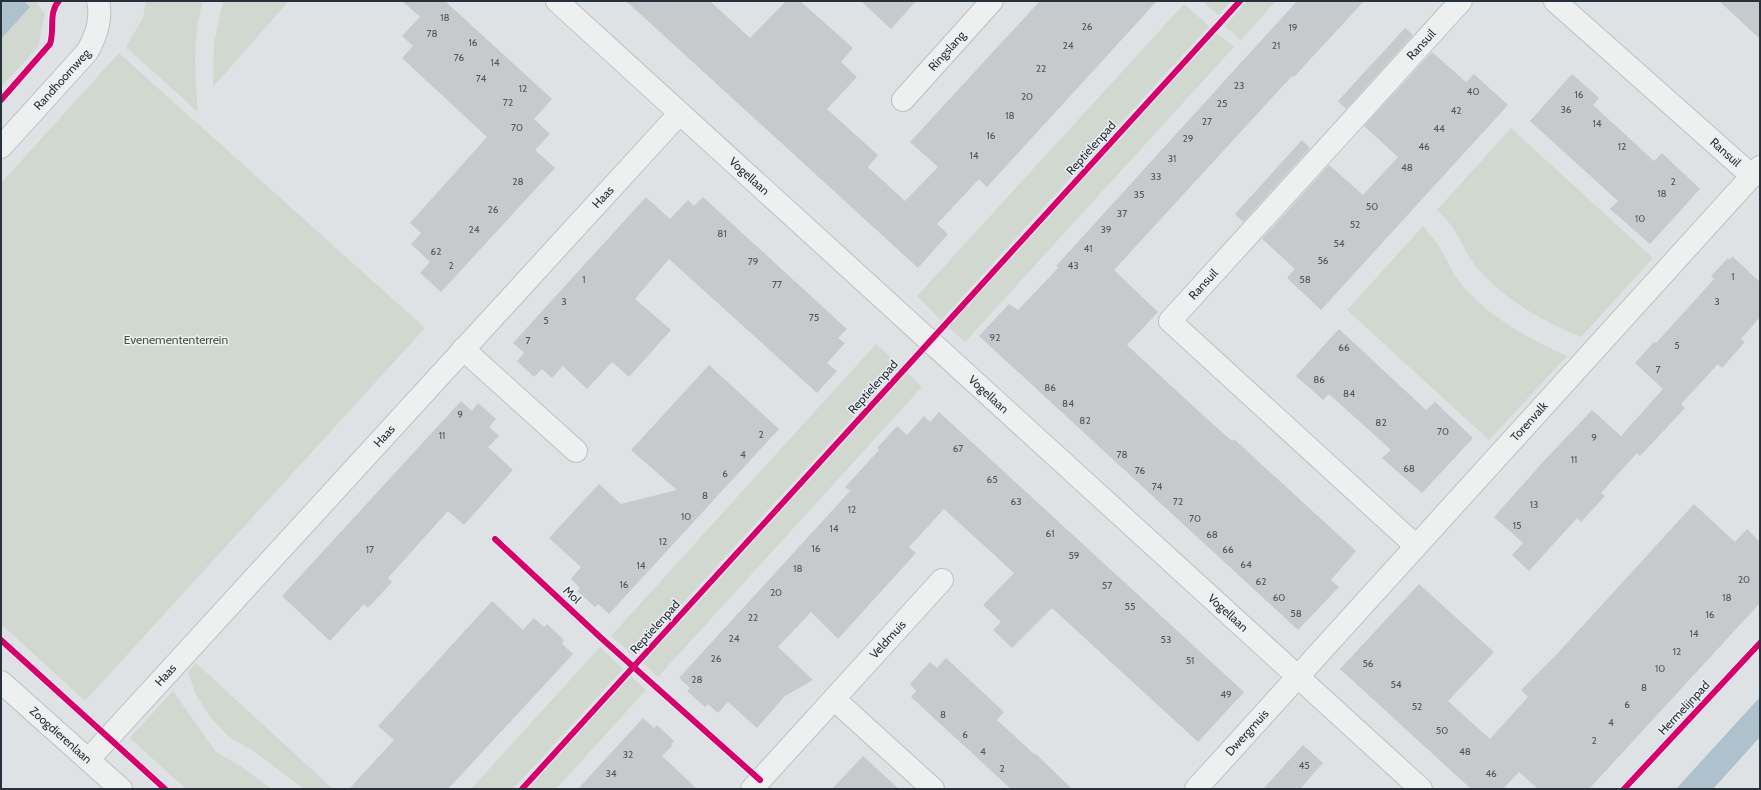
<svg xmlns="http://www.w3.org/2000/svg" width="1761" height="790" viewBox="0 0 1761 790" font-family="Cabin,sans-serif">
<style>
.green{fill:#d1d8cf}
.water{fill:#aec2ce}
.building{fill:#c7cacc}
.lines{fill:none;stroke-linecap:round;stroke-linejoin:round}
.minor-casing{stroke:#bdc0c2;stroke-width:24}
.tertiary-casing{stroke:#bdc0c2;stroke-width:24}
.minor{stroke:#eef0f0;stroke-width:22}
.tertiary{stroke:#eef0f0;stroke-width:22}
.cycleway-casing{stroke:#ecf0f4;stroke-width:8}
.cycleway{stroke:#d6006c;stroke-width:6}
.labels{text-anchor:middle;stroke-width:3;stroke-linejoin:round;paint-order:stroke}
.number-label{font-size:10px;fill:#505860}
.street-label{font-size:12px;fill:#27313b;stroke:#ecf0f4}
.park-label{font-size:12px;fill:#405635;stroke:#ecf0f4}
</style>
<rect width="100%" height="100%" fill="#dfe2e4"/>
<g class="green">
<polygon points="24,1 36,1 45,14 38,47 1,87 1,39 30,7"/>
<path d="M146,1h57c-11,37 -8,74 -5,111l-72,-65 17,-29z"/>
<polygon points="223,1 289,1 213,87 214,44"/>
<polygon points="1202,1 1231,1 1218,15"/>
<polygon points="1247,1 1276,1 1241,40 1225,26"/>
<polygon points="1184,4 1209,26 941,320 917,296"/>
<polygon points="1217,33 1234,47 965,342 948,327"/>
<polygon points="119,53 425,328 85,701 1,624 1,183"/>
<path d="M1511,128l142,130 -72,79c-39,-16 -76,-37 -104,-69 -11,-13 -17,-31 -27,-44 -4,-5 -9,-9 -13,-14z"/>
<path d="M1423,226c5,7 12,14 17,22 6,10 11,22 18,32 27,35 69,58 109,76l-78,84 -142,-130z"/>
<polygon points="876,344 900,366 634,656 611,636"/>
<polygon points="907,373 922,387 658,677 643,663"/>
<polygon points="600,647 623,669 513,789 471,789"/>
<polygon points="196,663 333,789 304,789 252,750 229,737 211,718 196,695 188,672"/>
<polygon points="631,676 646,690 556,789 528,789"/>
<polygon points="173,691 216,752 242,767 271,789 186,789 130,738"/>
</g>
<g class="water">
<polygon points="1,1 24,1 30,7 1,39"/>
<polygon points="1760,697 1760,737 1713,789 1676,789"/>
</g>
<g class="building">
<polygon points="402,1 445,1 552,99 534,119 550,134 535,150 555,168 441,292 420,273 430,262 411,244 421,233 410,223 487,137 402,58 413,46 402,36 420,17"/>
<polygon points="626,1 710,1 750,38 786,1 800,1 853,48 841,62 857,77 827,109 878,155 868,167 905,201 938,167 910,142 1040,1 1157,1 987,187 979,179 937,224 948,234 918,268"/>
<polygon points="861,1 916,1 891,29"/>
<polygon points="1297,1 1364,1 1294,77 1292,76 1114,270 1158,312 1127,345 1205,417 1232,441 1234,439 1356,551 1331,580 1339,587 1298,630 979,336 1009,304 1018,310 1058,268 1056,266"/>
<polygon points="1719,1 1760,1 1760,39"/>
<polygon points="1405,28 1413,35 1346,109 1338,101"/>
<polygon points="1432,52 1466,82 1474,74 1508,105 1321,310 1287,278 1295,269 1262,239 1329,165 1363,195 1398,157 1364,126"/>
<polygon points="1572,74 1599,98 1593,105 1654,161 1662,153 1700,189 1650,244 1610,209 1618,201 1530,121"/>
<polygon points="1302,140 1310,148 1243,222 1235,214"/>
<polygon points="646,197 670,219 688,200 694,206 703,197 847,329 838,338 845,343 827,363 837,371 817,393 669,259 635,299 671,330 629,377 612,362 587,389 563,366 552,378 542,369 534,377 517,361 524,353 513,343"/>
<polygon points="1732,256 1760,282 1760,317 1741,339 1745,342 1722,368 1718,364 1681,404 1685,408 1640,456 1637,453 1601,493 1605,496 1581,522 1577,518 1529,571 1512,555 1523,543 1494,517 1542,463 1592,410 1621,436 1663,389 1635,363 1654,342 1656,343 1714,279 1711,276 1728,258 1730,260"/>
<polygon points="1339,329 1426,410 1435,402 1473,438 1422,493 1382,458 1391,450 1329,394 1323,400 1296,376"/>
<polygon points="709,365 779,429 609,614 598,604 595,607 577,591 580,588 571,579 581,567 549,538 599,484 621,504 677,490 631,450"/>
<polygon points="461,401 472,411 478,403 496,419 489,427 499,436 488,447 513,470 464,525 448,511 388,578 392,582 368,608 364,604 330,641 282,596"/>
<polygon points="939,412 1244,692 1198,742 1052,608 1012,648 993,630 1001,622 983,605 1014,573 944,509 909,547 916,553 838,639 811,612 778,647 813,680 785,696 757,728 728,702 718,713 708,704 705,707 687,691 690,688 679,678 850,491 845,487 879,450 877,448 897,426 907,435 924,416 930,422"/>
<polygon points="1694,504 1735,542 1747,529 1760,542 1760,603 1589,789 1538,789 1519,772 1503,789 1471,789 1340,669 1419,584 1494,652 1448,701 1490,739 1528,697 1521,690 1556,655"/>
<polygon points="492,601 523,630 534,618 544,627 547,624 564,640 562,644 573,654 448,789 349,789 394,740 378,726"/>
<polygon points="946,658 1004,712 997,720 1035,755 1036,754 1072,789 1011,789 911,697 916,691 910,684 930,662 937,668"/>
<polygon points="643,718 654,728 657,725 674,741 671,744 673,745 662,756 697,789 578,789"/>
<polygon points="1303,745 1323,763 1300,789 1263,789"/>
<polygon points="863,756 899,789 832,789"/>
</g>
<g class="lines">
<g class="minor-casing">
<g id="minor">
<path id="s1" d="M557,1l864,788"/>
<path id="s2" d="M1555,1l197,175"/>
<path id="s3" d="M903,100l89,-99"/>
<polyline points="463,349 576,451"/>
<path id="s4" d="M1416,546l-246,-225 291,-320"/>
<path id="s5" d="M1,682l120,107"/>
<polyline points="834,699 933,789"/>
<path id="s6" d="M88,760l592,-647"/>
<path id="s7" d="M752,789l190,-209"/>
<path id="s8" d="M1196,789l564,-622"/>
</g>
</g>
<g class="tertiary-casing">
<g id="tertiary">
<path id="s9" d="M1,147l86,-95c9,-15 15,-34 11,-51"/>
</g>
</g>
<use href="#minor" class="minor"/>
<use href="#tertiary" class="tertiary"/>
<g class="cycleway-casing">
<g id="cycleway">
<path d="M1,100l49,-56c5,-14 -2,-32 9,-43"/>
<polyline points="495,539 600,637 760,780"/>
<polyline points="1,640 165,789"/>
<polyline points="522,789 1240,1"/>
<polyline points="1624,789 1760,643"/>
</g>
</g>
<use href="#cycleway" class="cycleway"/>
</g>
<g class="labels">
<g class="number-label">
<text x="445" y="21">18</text>
<text x="1087" y="30">26</text>
<text x="1293" y="31">19</text>
<text x="432" y="37">78</text>
<text x="473" y="46">16</text>
<text x="1068" y="49">24</text>
<text x="1276" y="49">21</text>
<text x="459" y="61">76</text>
<text x="495" y="66">14</text>
<text x="1041" y="72">22</text>
<text x="481" y="82">74</text>
<text x="1239" y="89">23</text>
<text x="523" y="92">12</text>
<text x="1473" y="95">40</text>
<text x="1579" y="98">16</text>
<text x="1027" y="100">20</text>
<text x="508" y="106">72</text>
<text x="1222" y="107">25</text>
<text x="1566" y="113">36</text>
<text x="1456" y="114">42</text>
<text x="1010" y="119">18</text>
<text x="1207" y="125">27</text>
<text x="1597" y="127">14</text>
<text x="517" y="131">70</text>
<text x="1439" y="132">44</text>
<text x="991" y="139">16</text>
<text x="1188" y="142">29</text>
<text x="1424" y="150">46</text>
<text x="1622" y="150">12</text>
<text x="974" y="159">14</text>
<text x="1172" y="162">31</text>
<text x="1407" y="171">48</text>
<text x="1156" y="180">33</text>
<text x="518" y="185">28</text>
<text x="1673" y="185">2</text>
<text x="1662" y="197">18</text>
<text x="1139" y="198">35</text>
<text x="1372" y="210">50</text>
<text x="493" y="213">26</text>
<text x="1122" y="217">37</text>
<text x="1640" y="222">10</text>
<text x="1355" y="228">52</text>
<text x="474" y="233">24</text>
<text x="1106" y="233">39</text>
<text x="722" y="237">81</text>
<text x="1339" y="247">54</text>
<text x="1088" y="252">41</text>
<text x="436" y="255">62</text>
<text x="1323" y="264">56</text>
<text x="753" y="265">79</text>
<text x="451" y="269">2</text>
<text x="1073" y="269">43</text>
<text x="1733" y="280">1</text>
<text x="584" y="283">1</text>
<text x="1305" y="283">58</text>
<text x="777" y="288">77</text>
<text x="564" y="305">3</text>
<text x="1717" y="305">3</text>
<text x="814" y="321">75</text>
<text x="546" y="324">5</text>
<text x="995" y="341">92</text>
<text x="528" y="344">7</text>
<text x="1677" y="349">5</text>
<text x="1344" y="351">66</text>
<text x="1658" y="373">7</text>
<text x="1319" y="383">86</text>
<text x="1050" y="391">86</text>
<text x="1349" y="397">84</text>
<text x="1068" y="407">84</text>
<text x="460" y="418">9</text>
<text x="1085" y="424">82</text>
<text x="1381" y="426">82</text>
<text x="1443" y="435">70</text>
<text x="761" y="438">2</text>
<text x="442" y="439">11</text>
<text x="1594" y="441">9</text>
<text x="958" y="452">67</text>
<text x="743" y="458">4</text>
<text x="1122" y="458">78</text>
<text x="1574" y="463">11</text>
<text x="1409" y="472">68</text>
<text x="1140" y="474">76</text>
<text x="725" y="477">6</text>
<text x="992" y="483">65</text>
<text x="1157" y="490">74</text>
<text x="705" y="499">8</text>
<text x="1016" y="505">63</text>
<text x="1178" y="505">72</text>
<text x="1534" y="508">13</text>
<text x="852" y="513">12</text>
<text x="686" y="520">10</text>
<text x="1195" y="522">70</text>
<text x="1517" y="529">15</text>
<text x="834" y="532">14</text>
<text x="1050" y="537">61</text>
<text x="1212" y="538">68</text>
<text x="663" y="545">12</text>
<text x="816" y="552">16</text>
<text x="370" y="553">17</text>
<text x="1228" y="553">66</text>
<text x="1074" y="559">59</text>
<text x="1246" y="568">64</text>
<text x="641" y="569">14</text>
<text x="798" y="572">18</text>
<text x="1744" y="583">20</text>
<text x="1261" y="585">62</text>
<text x="624" y="588">16</text>
<text x="1107" y="589">57</text>
<text x="776" y="596">20</text>
<text x="1279" y="601">60</text>
<text x="1727" y="601">18</text>
<text x="1130" y="610">55</text>
<text x="1296" y="617">58</text>
<text x="1710" y="618">16</text>
<text x="753" y="621">22</text>
<text x="1694" y="637">14</text>
<text x="734" y="642">24</text>
<text x="1166" y="643">53</text>
<text x="1677" y="655">12</text>
<text x="716" y="662">26</text>
<text x="1190" y="664">51</text>
<text x="1368" y="667">56</text>
<text x="1660" y="672">10</text>
<text x="697" y="683">28</text>
<text x="1396" y="688">54</text>
<text x="1644" y="691">8</text>
<text x="1226" y="698">49</text>
<text x="1627" y="708">6</text>
<text x="1417" y="710">52</text>
<text x="943" y="718">8</text>
<text x="1611" y="726">4</text>
<text x="1442" y="734">50</text>
<text x="965" y="738">6</text>
<text x="1594" y="744">2</text>
<text x="983" y="755">4</text>
<text x="1465" y="755">48</text>
<text x="628" y="758">32</text>
<text x="1304" y="769">45</text>
<text x="1002" y="772">2</text>
<text x="611" y="777">34</text>
<text x="1491" y="777">46</text>
</g>
<g class="street-label">
<text dy="4" stroke="none"><textPath href="#s4" startOffset="707">Ransuil</textPath></text>
<text dy="4" stroke="none"><textPath href="#s3" startOffset="66">Ringslang</textPath></text>
<text dy="4" stroke="none"><textPath href="#s9" startOffset="91">Randhoornweg</textPath></text>
<text transform="translate(1091 148) rotate(-48)" y="4">Reptielenpad</text>
<text dy="4" stroke="none"><textPath href="#s2" startOffset="228">Ransuil</textPath></text>
<text dy="4" stroke="none"><textPath href="#s1" startOffset="260">Vogellaan</textPath></text>
<text dy="4" stroke="none"><textPath href="#s6" startOffset="763">Haas</textPath></text>
<text dy="4" stroke="none"><textPath href="#s4" startOffset="383">Ransuil</textPath></text>
<text transform="translate(873 387) rotate(-48)" y="4">Reptielenpad</text>
<text dy="4" stroke="none"><textPath href="#s1" startOffset="584">Vogellaan</textPath></text>
<text dy="4" stroke="none"><textPath href="#s8" startOffset="496">Torenvalk</textPath></text>
<text dy="4" stroke="none"><textPath href="#s6" startOffset="439">Haas</textPath></text>
<text transform="translate(572 595) rotate(43)" y="4">Mol</text>
<text dy="4" stroke="none"><textPath href="#s1" startOffset="908">Vogellaan</textPath></text>
<text transform="translate(655 627) rotate(-48)" y="4">Reptielenpad</text>
<text dy="4" stroke="none"><textPath href="#s7" startOffset="202">Veldmuis</textPath></text>
<text dy="4" stroke="none"><textPath href="#s6" startOffset="115">Haas</textPath></text>
<text transform="translate(1684 708) rotate(-47)" y="4">Hermelijnpad</text>
<text dy="4" stroke="none"><textPath href="#s8" startOffset="76">Dwergmuis</textPath></text>
<text dy="4" stroke="none"><textPath href="#s5" startOffset="80">Zoogdierenlaan</textPath></text>
</g>
<g class="park-label">
<text x="176" y="344">Evenemententerrein</text>
</g>
</g>
<rect width="1761" height="790" fill="none" stroke="#27313b" stroke-width="4"/>
</svg>
